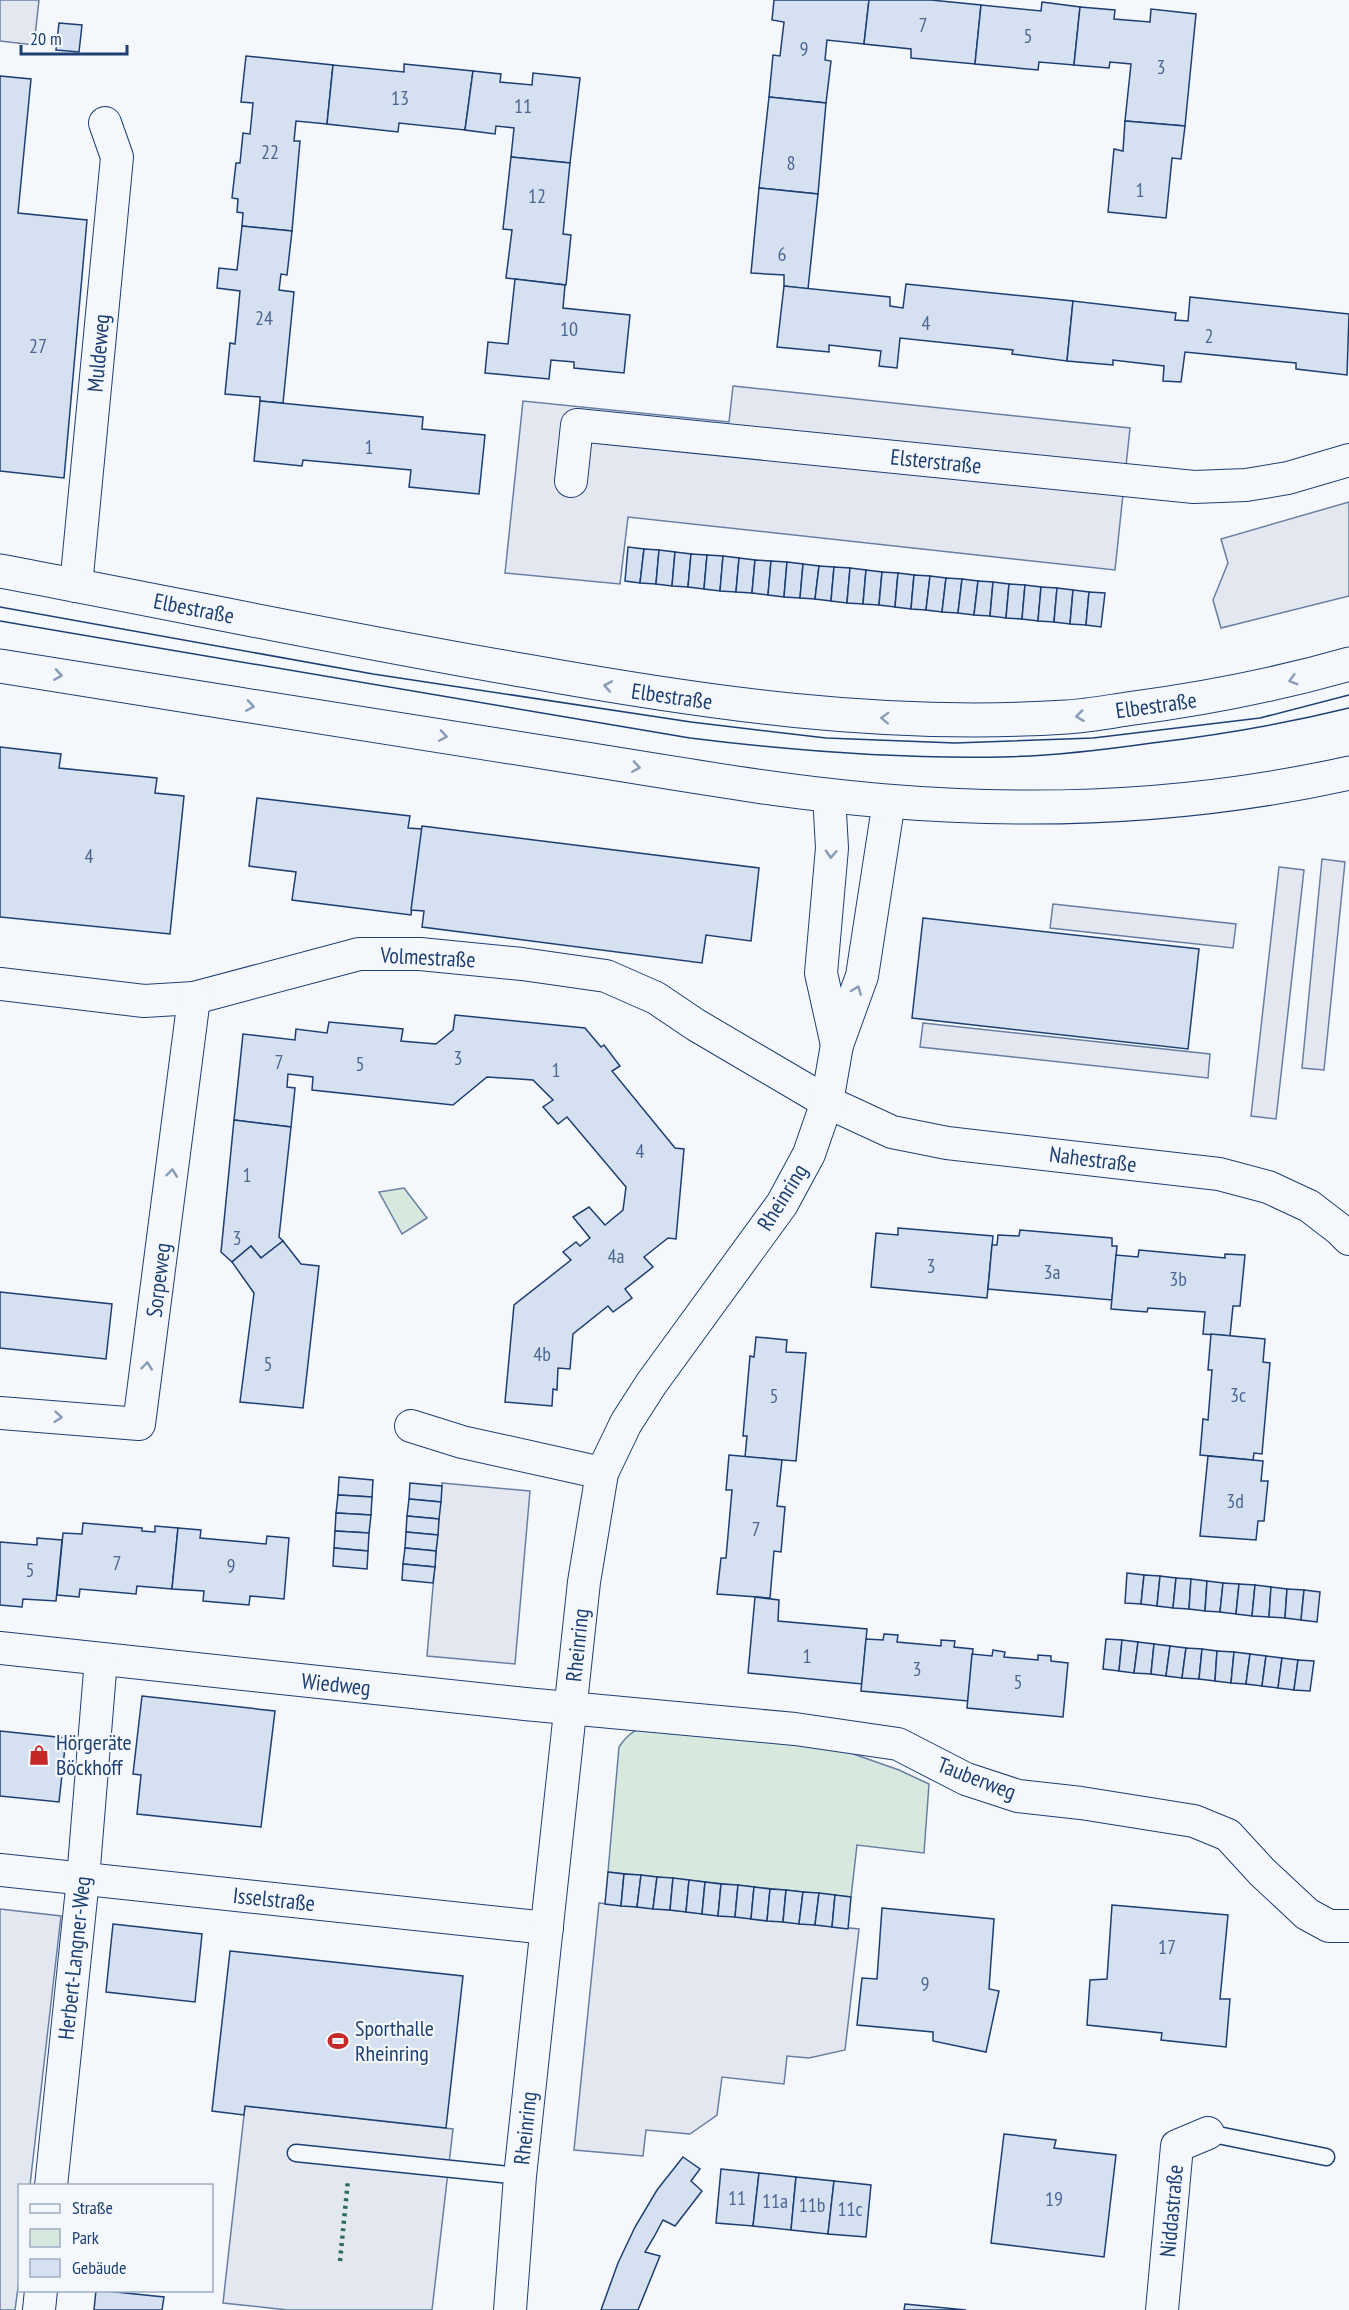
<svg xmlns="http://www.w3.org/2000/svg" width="1349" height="2310" viewBox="0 0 1349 2310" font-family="'PT Sans Narrow',sans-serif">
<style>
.green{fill:#d7e8df;stroke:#687fa3;stroke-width:1.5}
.parking{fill:#e3e8f0;stroke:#687fa3;stroke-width:1.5}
.building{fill:#d5e0f0;stroke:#1d3f73;stroke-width:1.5}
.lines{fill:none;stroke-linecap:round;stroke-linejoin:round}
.lane-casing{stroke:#1d3f73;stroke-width:19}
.street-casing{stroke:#1d3f73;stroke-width:34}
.secondary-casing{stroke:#1d3f73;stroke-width:35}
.lane{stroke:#f4f7fb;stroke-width:16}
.street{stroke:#f4f7fb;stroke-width:32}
.secondary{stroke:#f4f7fb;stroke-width:33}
.tram{stroke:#1d3f73;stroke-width:1.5}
.hedge{stroke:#2c6c60;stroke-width:4.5;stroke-dasharray:3 4.5;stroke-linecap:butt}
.oneway{stroke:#889bb7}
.labels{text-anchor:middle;stroke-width:4.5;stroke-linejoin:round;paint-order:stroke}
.number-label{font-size:20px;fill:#4b6792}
.street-label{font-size:22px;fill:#1d3f73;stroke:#f4f7fb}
.poi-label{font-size:22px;fill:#1d3f73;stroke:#f4f7fb;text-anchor:start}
</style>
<rect width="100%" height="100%" fill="#f4f7fb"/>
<g class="green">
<polygon points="404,1188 427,1218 402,1234 379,1192"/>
<path d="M648,1725l197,26 54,19 30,14 -5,69 -67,-8 -6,52 -243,-25 11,-125c8,-12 15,-17 29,-22z"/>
</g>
<g class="parking">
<polygon points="0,0 39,0 34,45 0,41"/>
<polygon points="733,386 1130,428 1115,570 628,517 620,584 505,573 523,401 729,422"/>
<polygon points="1349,502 1349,596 1221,628 1213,600 1228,563 1221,539"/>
<polygon points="1322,859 1345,862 1324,1070 1302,1068"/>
<polygon points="1279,867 1304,870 1276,1119 1251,1116"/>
<polygon points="1053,904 1236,924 1233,948 1050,928"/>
<polygon points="923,1023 1210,1054 1208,1078 920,1047"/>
<polygon points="442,1483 530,1491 515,1664 427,1656"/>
<polygon points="599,1903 859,1929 845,2050 809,2058 787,2056 784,2084 722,2077 717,2115 690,2134 646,2130 643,2156 574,2150"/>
<polygon points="0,1909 61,1916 30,2185 20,2186 20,2272 15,2310 0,2310"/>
<polygon points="245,2106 453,2129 432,2310 288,2310 223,2303"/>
</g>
<g class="building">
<polygon points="774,0 869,0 864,44 827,40 825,60 831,61 826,103 769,97 773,55 780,56 784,22 772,20"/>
<polygon points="869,0 931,0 981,5 975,64 911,58 911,49 864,44"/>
<polygon points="1042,2 1080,7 1074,65 1039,62 1038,70 975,64 981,5 1041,11"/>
<polygon points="1080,7 1115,10 1114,19 1150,22 1151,9 1196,14 1185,126 1125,121 1131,64 1110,62 1109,68 1074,65"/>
<polygon points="59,23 82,25 79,52 56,50"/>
<polygon points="246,56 333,65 327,124 296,121 294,141 300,141 292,231 242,226 243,213 237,212 238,199 232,198 236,163 240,163 243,133 250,134 253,103 241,102"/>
<polygon points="404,64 473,71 465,130 399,123 398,132 327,124 333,65 404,72"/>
<polygon points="473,71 501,74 500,82 532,85 533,73 580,78 570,163 511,157 514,128 496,126 495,134 465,130"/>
<polygon points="0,76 31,79 18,213 87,220 64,478 0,471"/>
<polygon points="769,97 826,103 818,194 759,188"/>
<polygon points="1125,121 1185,126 1181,159 1172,158 1166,218 1108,212 1114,149 1123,151"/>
<polygon points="511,157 570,163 563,234 571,235 566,285 506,278 512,230 503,229"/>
<polygon points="759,188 818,194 808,289 784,286 784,275 751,273"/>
<polygon points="242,226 292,231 287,275 281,274 279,290 294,292 283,403 260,401 260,397 225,394 230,343 235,344 240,291 217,288 219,268 237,270"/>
<polygon points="515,279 565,285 563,308 630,315 624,373 574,368 574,362 551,360 549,379 485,373 488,342 508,344"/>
<polygon points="906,284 1073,301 1067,361 1012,354 1013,350 900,338 897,368 879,366 881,351 829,345 829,352 777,347 784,286 890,297 890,306 903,308"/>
<polygon points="1190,297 1349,314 1347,375 1296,369 1296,363 1185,352 1181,382 1163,381 1164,366 1113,360 1113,365 1067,361 1073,301 1176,313 1175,320 1188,321"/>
<polygon points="260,401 423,417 422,429 485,435 479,494 409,487 411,470 303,460 302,466 254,461"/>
<polygon points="628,547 644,549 640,583 625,581"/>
<polygon points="644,549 659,550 656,584 640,583"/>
<polygon points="659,550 675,552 672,586 656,584"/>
<polygon points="675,552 691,554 688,587 672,586"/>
<polygon points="691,554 707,555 704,589 688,587"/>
<polygon points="707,555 723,556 720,591 704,589"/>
<polygon points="723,556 739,558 736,592 720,591"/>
<polygon points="739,558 755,560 752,593 736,592"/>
<polygon points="755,560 771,561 768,595 752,593"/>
<polygon points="771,561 787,562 784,597 768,595"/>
<polygon points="787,562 803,564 800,598 784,597"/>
<polygon points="803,564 819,566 815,599 800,598"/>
<polygon points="819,566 834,567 831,601 815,599"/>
<polygon points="834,567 850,568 847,603 831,601"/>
<polygon points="850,568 866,570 863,604 847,603"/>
<polygon points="866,570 882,572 879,605 863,604"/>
<polygon points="882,572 898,573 895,607 879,605"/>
<polygon points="898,573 914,575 911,609 895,607"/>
<polygon points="914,575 930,576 926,610 911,609"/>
<polygon points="930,576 946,578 942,612 926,610"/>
<polygon points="946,578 962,579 958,613 942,612"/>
<polygon points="962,579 978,581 974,615 958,613"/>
<polygon points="978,581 993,582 990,616 974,615"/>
<polygon points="993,582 1009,584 1006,618 990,616"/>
<polygon points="1009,584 1025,585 1022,619 1006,618"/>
<polygon points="1025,585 1041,587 1038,621 1022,619"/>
<polygon points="1041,587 1057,588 1054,622 1038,621"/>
<polygon points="1057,588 1073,590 1070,624 1054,622"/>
<polygon points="1073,590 1089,592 1086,625 1070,624"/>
<polygon points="1089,592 1105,593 1101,627 1086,625"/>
<polygon points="0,747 61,754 59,768 157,778 155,793 184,796 170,934 0,917"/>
<polygon points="257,798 410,816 408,828 422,829 411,915 292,900 296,872 249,866"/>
<polygon points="422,826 759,868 751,941 706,935 702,963 422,927 424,911 411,910"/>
<polygon points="923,918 1199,949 1188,1049 912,1018"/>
<polygon points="455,1015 585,1028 601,1047 604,1045 620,1066 612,1071 675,1148 684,1149 676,1239 668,1238 644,1257 653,1267 625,1289 632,1298 613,1312 608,1306 573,1334 570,1369 558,1368 557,1390 553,1389 552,1406 505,1402 514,1305 571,1260 563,1252 576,1242 580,1246 590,1238 573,1217 589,1207 605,1225 623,1210 626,1187 567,1117 558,1124 543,1107 553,1100 533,1080 487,1077 453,1105 312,1090 313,1077 288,1074 287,1087 295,1088 291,1127 234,1120 243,1034 295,1040 296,1029 327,1033 329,1022 403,1029 401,1041 436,1044 453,1030"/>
<polygon points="234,1120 291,1127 279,1237 283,1241 261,1258 251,1246 232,1262 221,1252"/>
<polygon points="898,1228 993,1236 987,1298 871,1287 876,1233 898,1235"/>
<polygon points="1020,1230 1112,1238 1112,1246 1117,1246 1112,1300 988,1289 992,1245 997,1245 998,1235 1019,1236"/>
<polygon points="283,1241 301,1264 319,1266 303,1408 240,1402 254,1293 232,1262 251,1246 261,1258"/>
<polygon points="1139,1250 1225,1258 1225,1254 1245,1255 1240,1306 1233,1306 1230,1336 1203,1334 1205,1312 1148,1308 1147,1312 1111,1309 1116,1255 1138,1257"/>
<polygon points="0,1292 112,1304 106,1359 0,1348"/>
<polygon points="1211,1334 1265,1339 1263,1362 1270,1363 1262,1454 1254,1453 1253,1460 1200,1455 1203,1419 1208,1420 1212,1370 1208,1370"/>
<polygon points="756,1337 787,1340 786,1352 806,1353 796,1461 745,1457 747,1436 743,1436 750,1356 754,1357"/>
<polygon points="729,1455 782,1460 777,1506 785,1507 781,1552 774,1551 770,1598 717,1594 721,1558 726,1558 732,1490 726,1490"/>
<polygon points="1208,1456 1263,1461 1261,1481 1268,1481 1264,1521 1258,1521 1256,1540 1200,1536"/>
<polygon points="339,1477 373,1480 372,1497 338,1495"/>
<polygon points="410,1483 442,1486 441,1502 409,1499"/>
<polygon points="338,1495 372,1497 371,1515 336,1513"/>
<polygon points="409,1499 441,1502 439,1519 407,1516"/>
<polygon points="336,1513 371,1515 369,1533 335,1531"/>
<polygon points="407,1516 439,1519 438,1535 406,1532"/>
<polygon points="83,1523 142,1528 142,1531 155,1532 155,1526 178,1528 172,1589 137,1586 136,1594 80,1589 79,1597 57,1595 63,1533 82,1534"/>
<polygon points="178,1528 201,1530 200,1538 266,1544 267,1536 289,1538 284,1599 250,1596 249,1605 203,1601 204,1591 172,1589"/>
<polygon points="335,1531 369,1533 368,1551 334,1548"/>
<polygon points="406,1532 438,1535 436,1551 405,1548"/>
<polygon points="37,1538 62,1540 56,1601 23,1599 22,1607 0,1605 0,1542 37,1545"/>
<polygon points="334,1548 368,1551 367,1569 333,1566"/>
<polygon points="405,1548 436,1551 435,1567 403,1564"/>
<polygon points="403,1564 435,1567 433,1583 402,1580"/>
<polygon points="1127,1573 1144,1575 1141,1604 1125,1603"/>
<polygon points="1144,1575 1160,1576 1157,1606 1141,1604"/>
<polygon points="1160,1576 1176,1578 1173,1608 1157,1606"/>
<polygon points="1176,1578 1191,1579 1189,1609 1173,1608"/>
<polygon points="1191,1579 1207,1581 1205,1611 1189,1609"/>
<polygon points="1207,1581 1223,1583 1220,1612 1205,1611"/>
<polygon points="1223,1583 1239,1584 1236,1614 1220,1612"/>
<polygon points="1239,1584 1255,1585 1252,1616 1236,1614"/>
<polygon points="1255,1585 1271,1587 1269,1617 1252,1616"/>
<polygon points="1271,1587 1287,1589 1285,1618 1269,1617"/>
<polygon points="1287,1589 1304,1590 1301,1620 1285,1618"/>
<polygon points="1304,1590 1320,1592 1317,1622 1301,1620"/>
<polygon points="755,1597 779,1600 778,1621 867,1629 862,1684 748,1673"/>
<polygon points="884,1634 898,1635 897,1642 941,1646 941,1640 955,1641 954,1647 973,1649 968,1701 861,1691 866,1639 883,1640"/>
<polygon points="1106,1639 1122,1640 1119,1671 1103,1669"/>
<polygon points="1122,1640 1138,1642 1134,1673 1119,1671"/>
<polygon points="1138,1642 1154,1644 1151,1674 1134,1673"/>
<polygon points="1154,1644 1170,1646 1166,1676 1151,1674"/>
<polygon points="1170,1646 1186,1648 1182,1678 1166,1676"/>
<polygon points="1186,1648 1202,1649 1199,1679 1182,1678"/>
<polygon points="1202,1649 1217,1651 1215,1681 1199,1679"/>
<polygon points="993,1650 1005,1652 1004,1657 1038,1660 1038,1655 1051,1656 1051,1661 1068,1663 1063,1717 967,1708 972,1654 992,1656"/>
<polygon points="1217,1651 1234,1652 1231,1683 1215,1681"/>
<polygon points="1234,1652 1250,1654 1246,1684 1231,1683"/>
<polygon points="1250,1654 1266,1656 1262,1686 1246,1684"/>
<polygon points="1266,1656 1282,1658 1278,1688 1262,1686"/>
<polygon points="1282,1658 1298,1660 1294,1690 1278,1688"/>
<polygon points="1298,1660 1314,1661 1310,1691 1294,1690"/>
<polygon points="142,1696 275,1711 261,1827 137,1814 141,1775 133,1774"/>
<polygon points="0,1731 66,1738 59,1802 0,1796"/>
<polygon points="608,1872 624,1874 621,1906 605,1904"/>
<polygon points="624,1874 641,1875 637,1907 621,1906"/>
<polygon points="641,1875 657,1877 653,1909 637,1907"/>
<polygon points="657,1877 673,1878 670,1910 653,1909"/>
<polygon points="673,1878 689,1880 686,1912 670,1910"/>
<polygon points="689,1880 705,1882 702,1914 686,1912"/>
<polygon points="705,1882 721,1884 718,1916 702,1914"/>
<polygon points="721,1884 738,1885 735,1917 718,1916"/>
<polygon points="738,1885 754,1887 751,1919 735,1917"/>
<polygon points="754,1887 770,1889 767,1921 751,1919"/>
<polygon points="770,1889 786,1890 783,1922 767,1921"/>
<polygon points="786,1890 803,1892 799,1924 783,1922"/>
<polygon points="803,1892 819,1893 815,1925 799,1924"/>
<polygon points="819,1893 835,1895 832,1927 815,1925"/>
<polygon points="835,1895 851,1897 848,1929 832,1927"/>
<polygon points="1112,1905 1228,1915 1220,1999 1230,1999 1226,2047 1161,2040 1162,2033 1087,2025 1090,1980 1107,1979"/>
<polygon points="882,1908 994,1919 989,1989 999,1991 986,2052 933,2041 933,2032 857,2025 862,1978 877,1979"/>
<polygon points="113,1924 202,1934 195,2002 106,1992"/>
<polygon points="230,1951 463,1976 446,2128 245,2106 244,2115 212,2111"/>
<polygon points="1004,2134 1056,2140 1054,2148 1116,2155 1104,2257 991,2243"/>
<polygon points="683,2157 700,2169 691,2181 702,2191 675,2226 663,2220 654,2237 645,2252 660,2256 638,2310 601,2310 618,2263 635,2227 657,2190"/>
<polygon points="721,2169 759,2173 753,2226 716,2223"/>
<polygon points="759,2173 796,2177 791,2230 753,2226"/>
<polygon points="796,2177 834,2181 828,2234 791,2230"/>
<polygon points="834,2181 871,2185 866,2237 828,2234"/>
<polygon points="96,2290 164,2297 162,2310 94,2310"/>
<polygon points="905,2304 966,2310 904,2310"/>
</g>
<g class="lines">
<g class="lane-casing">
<g id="lane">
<polyline points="1208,2133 1326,2157"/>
<polyline points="296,2153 520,2176"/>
</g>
</g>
<g class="street-casing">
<g id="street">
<polyline points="571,481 577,425 1194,487 1246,485 1288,478 1349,460"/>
<polyline points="76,586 117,157 105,123"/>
<polyline points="829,795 832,848 821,973 837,1045"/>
<polyline points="0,984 144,1001 194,998 359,954 420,954 522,964 606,976 656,998 696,1025 827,1102 892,1132 947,1143 1219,1174 1268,1187 1309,1206 1339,1229 1349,1239"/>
<polyline points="0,1413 139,1424 194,998"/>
<polyline points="411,1426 462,1442 602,1473"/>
<polyline points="0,1648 525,1704 795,1729 898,1744 966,1779 1018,1796 1081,1803 1194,1821 1228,1835 1262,1872 1307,1914 1329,1926 1349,1926"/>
<polyline points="0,1870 547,1928"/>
<polyline points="51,2186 83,1879 101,1659"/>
<polyline points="39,2310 41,2290"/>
<polyline points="510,2310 520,2176 584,1582 602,1473 626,1423 651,1384 782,1204 809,1154 827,1102 837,1045 862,976 889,801"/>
<polyline points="1162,2310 1177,2146 1208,2133"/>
</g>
</g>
<g class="secondary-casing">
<g id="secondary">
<path d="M0,571c176,33 351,70 527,100 178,32 357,58 539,46 20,-1 41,-5 61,-8 76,-10 149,-24 222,-45"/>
<path d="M0,666c187,29 374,61 561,89 108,17 216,37 325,46 156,13 311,6 463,-28"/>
</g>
</g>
<use href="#lane" class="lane"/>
<use href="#street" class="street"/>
<use href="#secondary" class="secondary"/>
<g class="tram">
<polyline points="0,607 373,674 691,722 826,738 955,743 1093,738 1260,718 1349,695"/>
<path d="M0,621l690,117c104,13 208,21 313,19 50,-1 100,-7 149,-14 67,-8 132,-19 197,-35"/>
</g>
<polyline class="hedge" points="340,2261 348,2180"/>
</g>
<defs><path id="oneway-chevron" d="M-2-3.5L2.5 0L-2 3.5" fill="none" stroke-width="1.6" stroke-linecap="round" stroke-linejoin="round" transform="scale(1.5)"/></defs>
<g class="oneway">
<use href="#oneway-chevron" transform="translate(58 675) rotate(9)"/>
<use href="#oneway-chevron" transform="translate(1293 680) rotate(164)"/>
<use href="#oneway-chevron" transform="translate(608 686) rotate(-170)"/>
<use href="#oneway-chevron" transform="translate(250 706) rotate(9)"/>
<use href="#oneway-chevron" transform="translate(1080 716) rotate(173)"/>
<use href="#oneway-chevron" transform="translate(885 718) rotate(-178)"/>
<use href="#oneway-chevron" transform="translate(443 736) rotate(9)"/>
<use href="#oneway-chevron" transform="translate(636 767) rotate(9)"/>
<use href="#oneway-chevron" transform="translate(831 854) rotate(93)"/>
<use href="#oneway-chevron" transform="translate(857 990) rotate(-69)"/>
<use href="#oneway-chevron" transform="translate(172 1173) rotate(-83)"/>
<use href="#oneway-chevron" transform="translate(147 1366) rotate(-83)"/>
<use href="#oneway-chevron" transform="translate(58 1417) rotate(5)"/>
</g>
<defs>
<g id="shop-bare" transform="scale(1.62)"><path d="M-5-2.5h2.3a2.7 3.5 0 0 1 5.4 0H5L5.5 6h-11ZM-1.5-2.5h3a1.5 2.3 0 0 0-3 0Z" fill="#c62828" stroke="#f4f7fb" stroke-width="2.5" paint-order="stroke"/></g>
<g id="stadium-bare" transform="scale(1.62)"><path d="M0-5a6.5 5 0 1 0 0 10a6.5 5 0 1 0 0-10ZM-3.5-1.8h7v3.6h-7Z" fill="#c62828" stroke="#f4f7fb" stroke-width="2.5" paint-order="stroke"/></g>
</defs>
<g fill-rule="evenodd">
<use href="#shop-bare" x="39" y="1755"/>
<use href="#stadium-bare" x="338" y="2041"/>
</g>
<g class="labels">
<g class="number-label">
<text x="923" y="32">7</text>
<text x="1028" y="43">5</text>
<text x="804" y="56">9</text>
<text x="1161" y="74">3</text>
<text x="400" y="105">13</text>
<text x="523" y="113">11</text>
<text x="270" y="159">22</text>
<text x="791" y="170">8</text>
<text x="1140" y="197">1</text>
<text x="537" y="203">12</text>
<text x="782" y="261">6</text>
<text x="264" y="325">24</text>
<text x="926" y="330">4</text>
<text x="569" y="336">10</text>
<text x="1209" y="343">2</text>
<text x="38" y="353">27</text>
<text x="369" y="454">1</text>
<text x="89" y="863">4</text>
<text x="458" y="1065">3</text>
<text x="279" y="1069">7</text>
<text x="360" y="1071">5</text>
<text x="556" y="1077">1</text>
<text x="640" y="1158">4</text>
<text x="247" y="1182">1</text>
<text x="237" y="1245">3</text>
<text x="616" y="1263">4a</text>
<text x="931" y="1273">3</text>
<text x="1052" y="1279">3a</text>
<text x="1178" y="1286">3b</text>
<text x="542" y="1361">4b</text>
<text x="268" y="1371">5</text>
<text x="1238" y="1402">3c</text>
<text x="774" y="1403">5</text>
<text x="1235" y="1508">3d</text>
<text x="756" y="1536">7</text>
<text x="117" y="1570">7</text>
<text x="231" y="1573">9</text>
<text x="30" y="1577">5</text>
<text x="807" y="1663">1</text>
<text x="917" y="1676">3</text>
<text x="1018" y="1689">5</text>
<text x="1167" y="1954">17</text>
<text x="925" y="1991">9</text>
<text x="737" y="2205">11</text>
<text x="1054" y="2206">19</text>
<text x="775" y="2208">11a</text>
<text x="812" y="2212">11b</text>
<text x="850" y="2216">11c</text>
</g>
<g class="street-label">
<text transform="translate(98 353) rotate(-85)" y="8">Muldeweg</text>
<text transform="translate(936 461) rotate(6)" y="8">Elsterstraße</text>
<text transform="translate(194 608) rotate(11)" y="8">Elbestraße</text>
<text transform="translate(672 696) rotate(8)" y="8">Elbestraße</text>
<text transform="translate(1156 705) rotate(-8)" y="8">Elbestraße</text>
<text transform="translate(428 957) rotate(3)" y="8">Volmestraße</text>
<text transform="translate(1093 1159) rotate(7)" y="8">Nahestraße</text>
<text transform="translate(782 1197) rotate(-58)" y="8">Rheinring</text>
<text transform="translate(158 1280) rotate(-83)" y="8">Sorpeweg</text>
<text transform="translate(577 1645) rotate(-84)" y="8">Rheinring</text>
<text transform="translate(336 1684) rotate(6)" y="8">Wiedweg</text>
<text transform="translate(977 1778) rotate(21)" y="8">Tauberweg</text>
<text transform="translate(274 1899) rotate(6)" y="8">Isselstraße</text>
<text transform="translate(74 1958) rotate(-84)" y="8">Herbert-Langner-Weg</text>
<text transform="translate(525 2128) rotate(-84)" y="8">Rheinring</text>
<text transform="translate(1171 2211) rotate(-85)" y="8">Niddastraße</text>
</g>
<g class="poi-label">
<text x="56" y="1750">Hörgeräte<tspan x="56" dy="25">Böckhoff</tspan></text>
<text x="355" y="2036">Sporthalle<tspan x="355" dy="25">Rheinring</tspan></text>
</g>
</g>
<rect x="18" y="2184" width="195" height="108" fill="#f4f7fb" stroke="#9eadc5" stroke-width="1.5"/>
<rect x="30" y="2204" width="30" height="9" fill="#f4f7fb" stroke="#9eadc5" stroke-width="1.5"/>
<text x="72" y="2214" font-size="18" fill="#1d3f73">Straße</text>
<rect x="30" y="2229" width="30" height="18" fill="#d7e8df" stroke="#9eadc5" stroke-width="1.5"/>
<text x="72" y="2244" font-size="18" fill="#1d3f73">Park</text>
<rect x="30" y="2259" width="30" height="18" fill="#d5e0f0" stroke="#9eadc5" stroke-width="1.5"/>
<text x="72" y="2274" font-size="18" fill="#1d3f73">Gebäude</text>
<path d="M21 45v9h106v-9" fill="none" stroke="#1d3f73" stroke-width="3"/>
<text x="30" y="45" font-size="18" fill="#1d3f73" stroke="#f4f7fb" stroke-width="4.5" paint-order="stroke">20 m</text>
</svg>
